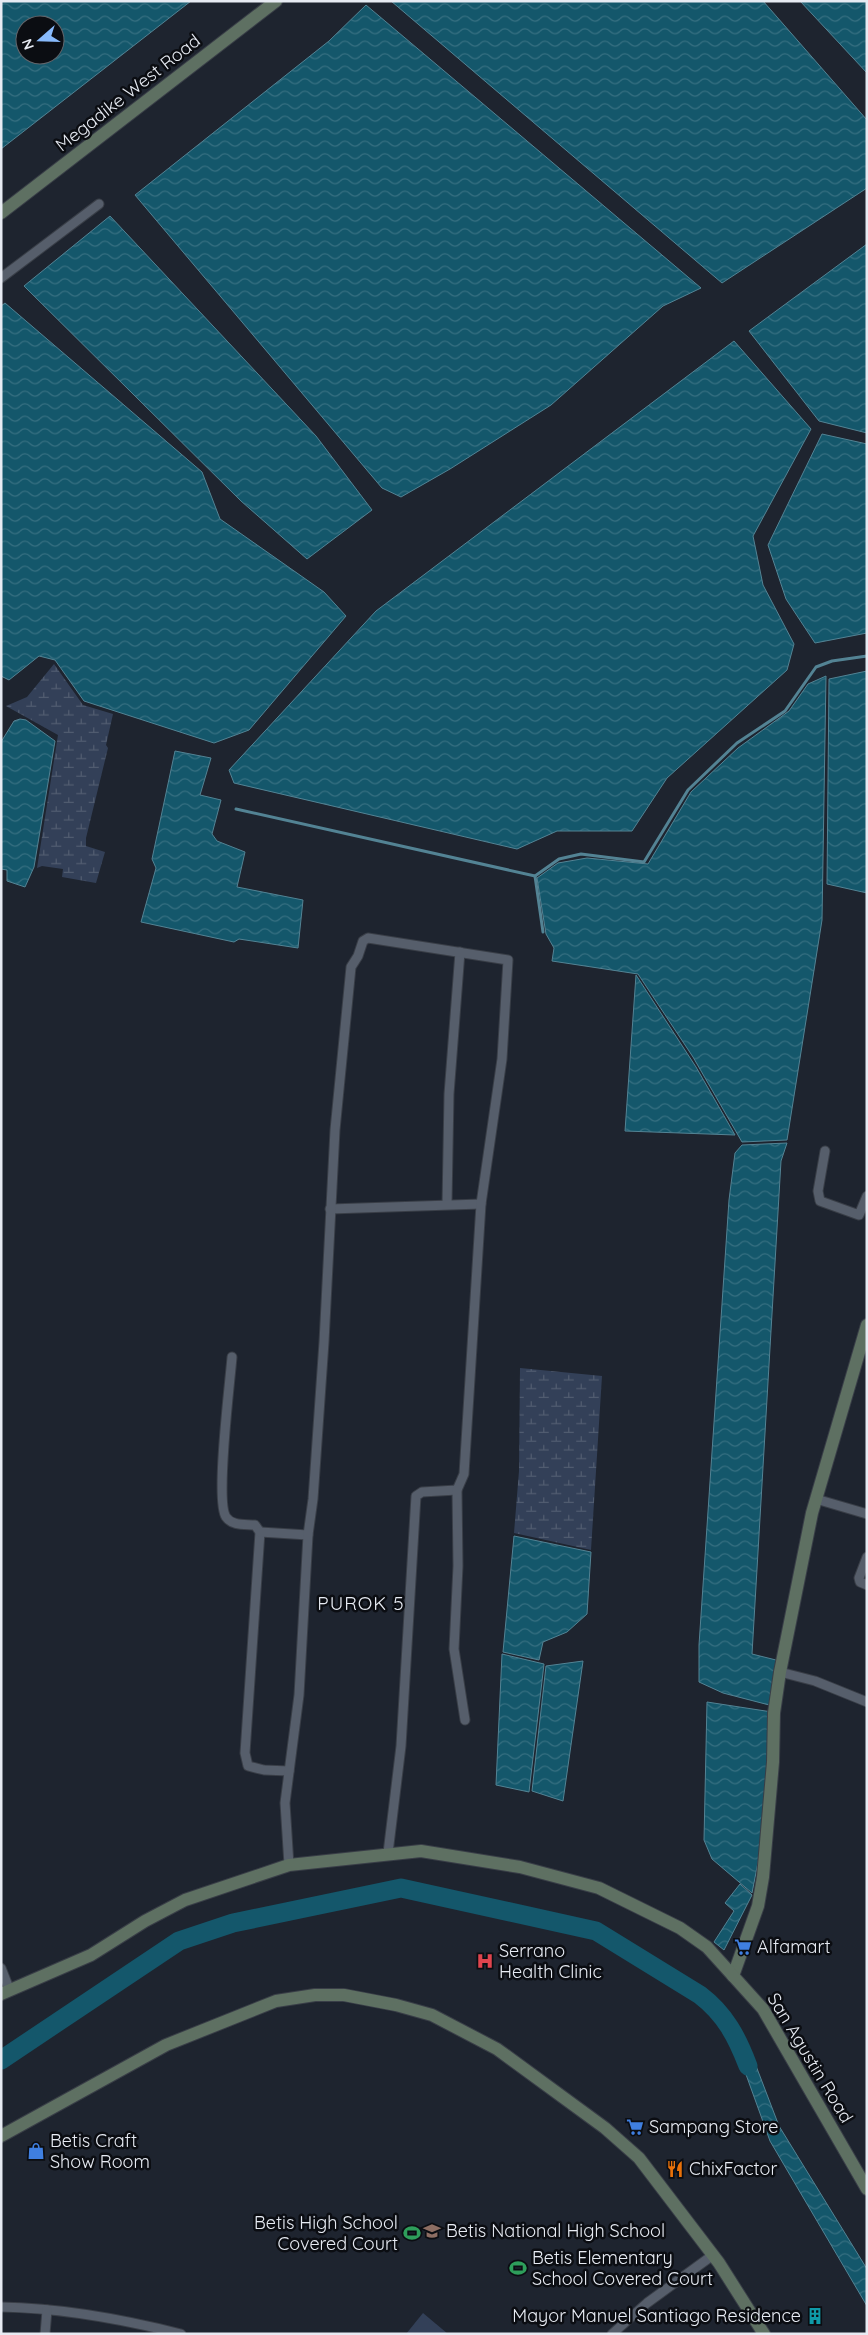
<svg xmlns="http://www.w3.org/2000/svg" width="868" height="2335" viewBox="0 0 868 2335" font-family="Quicksand,sans-serif">
<style>
.green{fill:#334058}
.wetland{fill:url(#wetland-marsh)}
.water{fill:url(#water-waves);stroke:#538394;fill-rule:evenodd}
.lines{fill:none;stroke-linecap:round;stroke-linejoin:round}
.stream{stroke:#538394;stroke-width:3}
.river{stroke:#14576b;stroke-width:19}
.street-casing{stroke:#393e47;stroke-width:11}
.secondary-casing{stroke:#393e47;stroke-width:14}
.street{stroke:#565e6b;stroke-width:9}
.secondary{stroke:#5e7062;stroke-width:12}
.labels{text-anchor:middle;stroke-width:5;stroke-linejoin:round;paint-order:stroke}
.street-label{font-size:18px;fill:#e7ebf3;stroke:#0b0d12}
.poi-label{font-size:18px;fill:#e7ebf3;stroke:#0b0d12;text-anchor:start}
.neighbourhood-label{font-size:19px;letter-spacing:1px;fill:#e7ebf3;stroke:#0b0d12}
</style>
<defs>
<pattern id="wetland-marsh" width="20" height="14" patternUnits="userSpaceOnUse" patternTransform="scale(1.25)"><rect width="20" height="14" fill="#334058"/><path d="M1 5h8M5 5V1M11 12h8M15 12V8" fill="none" stroke="#515c70"/></pattern>
<pattern id="water-waves" width="16" height="10" patternUnits="userSpaceOnUse" patternTransform="scale(1.25)"><rect width="16" height="10" fill="#14576b"/><path d="M0 5q4-4 8 0t8 0" fill="none" stroke="#366f81"/></pattern>
</defs>
<rect width="100%" height="100%" fill="#1e242f"/>
<polygon class="green" points="423,2313 448,2334 406,2334"/>
<g class="wetland">
<polygon points="54,664 83,705 113,714 106,745 108,748 86,838 86,846 105,852 96,883 62,877 63,869 42,866 37,868 58,735 6,706 27,697"/>
<polygon points="520,1368 602,1376 591,1550 514,1533 519,1471"/>
</g>
<g class="water">
<path d="M1,1h190l-190,148zM25,25h30v30h-30z"/>
<polygon points="391,1 763,1 867,120 867,188 722,283"/>
<polygon points="800,1 867,1 867,73"/>
<polygon points="366,5 701,288 663,306 551,405 450,469 401,497 382,488 135,195 329,41"/>
<polygon points="110,216 316,436 372,510 307,559 241,501 24,286"/>
<polygon points="867,244 867,433 819,421 749,331"/>
<polygon points="5,303 202,472 220,519 324,592 346,616 249,730 214,743 84,701 55,660 39,656 9,680 1,676 1,306"/>
<polygon points="734,341 811,429 753,536 763,585 794,644 787,670 667,778 632,831 557,831 517,849 234,783 229,770 376,611"/>
<polygon points="822,434 867,444 867,633 815,643 786,599 768,545"/>
<polygon points="867,671 867,893 827,884 829,679"/>
<polygon points="826,676 822,920 787,1140 742,1142 693,1057 638,974 552,961 554,948 546,934 537,878 558,863 587,858 648,864 691,792 738,748 789,711 808,684"/>
<polygon points="20,719 26,720 55,741 34,867 25,887 7,881 7,870 1,869 1,742 14,721"/>
<polygon points="175,751 211,758 200,795 221,800 212,834 217,841 245,852 237,887 303,900 298,948 239,939 234,942 141,922 156,868 152,859"/>
<polygon points="636,975 696,1067 735,1135 625,1131"/>
<polygon points="787,1143 781,1161 752,1654 776,1660 773,1706 723,1693 699,1682 699,1645 729,1200 735,1153 742,1145"/>
<polygon points="514,1536 591,1552 587,1614 567,1632 543,1642 539,1660 503,1652"/>
<polygon points="502,1654 544,1664 529,1792 496,1785"/>
<polygon points="583,1661 563,1801 532,1791 546,1666"/>
<polygon points="707,1702 772,1712 760,1852 752,1893 712,1859 704,1840"/>
<polygon points="740,1884 752,1895 724,1950 714,1942 734,1911 725,1903"/>
<polygon points="742,2040 753,2058 779,2126 867,2269 867,2306 770,2141 735,2044"/>
</g>
<g class="lines">
<g class="stream">
<polyline points="236,809 535,876 559,859 581,854 644,862 688,790 737,743 785,711 816,667 832,661 867,656"/>
<polyline points="535,876 543,932"/>
</g>
<path class="river" d="M1,2060l178,-119 54,-18 168,-35 195,43 104,64c25,19 37,42 48,71"/>
<g class="street-casing">
<g id="street">
<polyline points="1,278 99,204"/>
<polyline points="825,1151 818,1191 820,1201 859,1215 867,1196"/>
<polyline points="447,1204 449,1094 460,952"/>
<polyline points="330,1209 481,1204"/>
<path d="M232,1357c-2,26 -17,144 -6,160 6,9 19,7 29,8l5,7 -15,221 3,13 16,4 25,1"/>
<polyline points="816,1499 867,1514"/>
<polyline points="260,1532 308,1535"/>
<polyline points="867,1557 859,1578 860,1582 867,1585"/>
<polyline points="780,1672 815,1681 867,1702"/>
<polyline points="388,1853 401,1746 416,1496 422,1492 457,1490"/>
<polyline points="289,1865 285,1803 299,1695 308,1535 313,1499 324,1342 335,1130 351,967 358,956 363,941 368,938 508,960 502,1059 481,1204 464,1474 457,1490 458,1566 454,1649 465,1720"/>
<polyline points="1,1968 10,1991"/>
<path d="M1,2307c61,1 121,12 180,27"/>
<polyline points="45,2334 47,2310"/>
<polyline points="612,2334 647,2303 713,2255"/>
</g>
</g>
<g class="secondary-casing">
<g id="secondary">
<polyline points="1,213 276,1"/>
<polyline points="733,1976 758,1906 763,1877 773,1762 774,1713 780,1672 812,1513 867,1325"/>
<polyline points="1,1994 91,1955 145,1921 185,1900 289,1865 421,1851 520,1867 599,1888 680,1928 707,1947 763,2009 867,2189"/>
<polyline points="1,2136 166,2045 276,2001 315,1995 344,1995 396,2005 432,2015 497,2049 605,2128 639,2158 719,2263 764,2334"/>
</g>
</g>
<use href="#street" class="street"/>
<use href="#secondary" class="secondary"/>
</g>
<defs>
<g id="supermarket-bare" transform="scale(1.35)"><path d="M-6-5.5h2.5l.6 2H6L4.5 2H-2.5L-4.4-4H-6ZM-1.5 3.2a1.3 1.3 0 1 0 .1 0ZM3 3.2a1.3 1.3 0 1 0 .1 0Z" fill="#3f7fe0" stroke="#0b0d12" stroke-width="2.5" paint-order="stroke"/></g>
<g id="hospital-bare" transform="scale(1.35)"><path d="M-5-5h3v3.5h4V-5h3V5h-3V1.5h-4V5h-3Z" fill="#e0444e" stroke="#0b0d12" stroke-width="2.5" paint-order="stroke"/></g>
<g id="shop-bare" transform="scale(1.35)"><path d="M-5-2.5h2.3a2.7 3.5 0 0 1 5.4 0H5L5.5 6h-11ZM-1.5-2.5h3a1.5 2.3 0 0 0-3 0Z" fill="#3f7fe0" stroke="#0b0d12" stroke-width="2.5" paint-order="stroke"/></g>
<g id="restaurant-bare" transform="scale(1.35)"><path d="M-5-6h1v4h1v-4h1v4h1v-4h1v5L-1.5 .5V6h-2V.5L-5-1ZM5-6V6H3V1.5H1.5Q1.5-4 5-6Z" fill="#e8710a" stroke="#0b0d12" stroke-width="2.5" paint-order="stroke"/></g>
<g id="school-bare" transform="scale(1.35)"><path d="M0-5L7-2L0 1L-7-2ZM-4 1L0 2.5L4 1V4Q0 6-4 4Z" fill="#8d6e63" stroke="#0b0d12" stroke-width="2.5" paint-order="stroke"/></g>
<g id="stadium-bare" transform="scale(1.35)"><path d="M0-5a6.5 5 0 1 0 0 10a6.5 5 0 1 0 0-10ZM-3.5-1.8h7v3.6h-7Z" fill="#2e9e5b" stroke="#0b0d12" stroke-width="2.5" paint-order="stroke"/></g>
<g id="building-bare" transform="scale(1.35)"><path d="M-4-6H4V6H1V3H-1V6H-4ZM-2.5-4.3h1.7v1.8h-1.7ZM.8-4.3h1.7v1.8H.8ZM-2.5-1h1.7V.8h-1.7ZM.8-1h1.7V.8H.8Z" fill="#0f9aa8" stroke="#0b0d12" stroke-width="2.5" paint-order="stroke"/></g>
</defs>
<g fill-rule="evenodd">
<use href="#supermarket-bare" x="743" y="1947"/>
<use href="#hospital-bare" x="485" y="1961"/>
<use href="#supermarket-bare" x="635" y="2127"/>
<use href="#shop-bare" x="36" y="2151"/>
<use href="#restaurant-bare" x="675" y="2169"/>
<use href="#school-bare" x="432" y="2231"/>
<use href="#stadium-bare" x="412" y="2233"/>
<use href="#stadium-bare" x="518" y="2268"/>
<use href="#building-bare" x="815" y="2316"/>
</g>
<g class="labels">
<g class="street-label">
<text transform="translate(128 93) rotate(-38)" y="6">Megadike West Road</text>
<text transform="translate(810 2058) rotate(59)" y="6">San Agustin Road</text>
</g>
<g class="poi-label">
<text x="757" y="1953">Alfamart</text>
<text x="499" y="1957">Serrano<tspan x="499" dy="21">Health Clinic</tspan></text>
<text x="649" y="2133">Sampang Store</text>
<text x="50" y="2147">Betis Craft<tspan x="50" dy="21">Show Room</tspan></text>
<text x="689" y="2175">ChixFactor</text>
<text x="398" y="2229" text-anchor="end">Betis High School<tspan x="398" dy="21">Covered Court</tspan></text>
<text x="446" y="2237">Betis National High School</text>
<text x="532" y="2264">Betis Elementary<tspan x="532" dy="21">School Covered Court</tspan></text>
<text x="801" y="2322" text-anchor="end">Mayor Manuel Santiago Residence</text>
</g>
<g class="neighbourhood-label">
<text x="361" y="1610">PUROK 5</text>
</g>
</g>
<rect width="868" height="2335" fill="none" stroke="#e7ebf3" stroke-width="5"/>
<g transform="translate(40 40) rotate(250)"><circle r="24" fill="#0b0d12" stroke="#63666c"/>
<path d="M0-4L9 19L0 12L-9 19Z" fill="#88bafc"/>
<text y="-8" font-size="14" font-weight="bold" text-anchor="middle" fill="#e7ebf3">N</text>
</g>
</svg>
